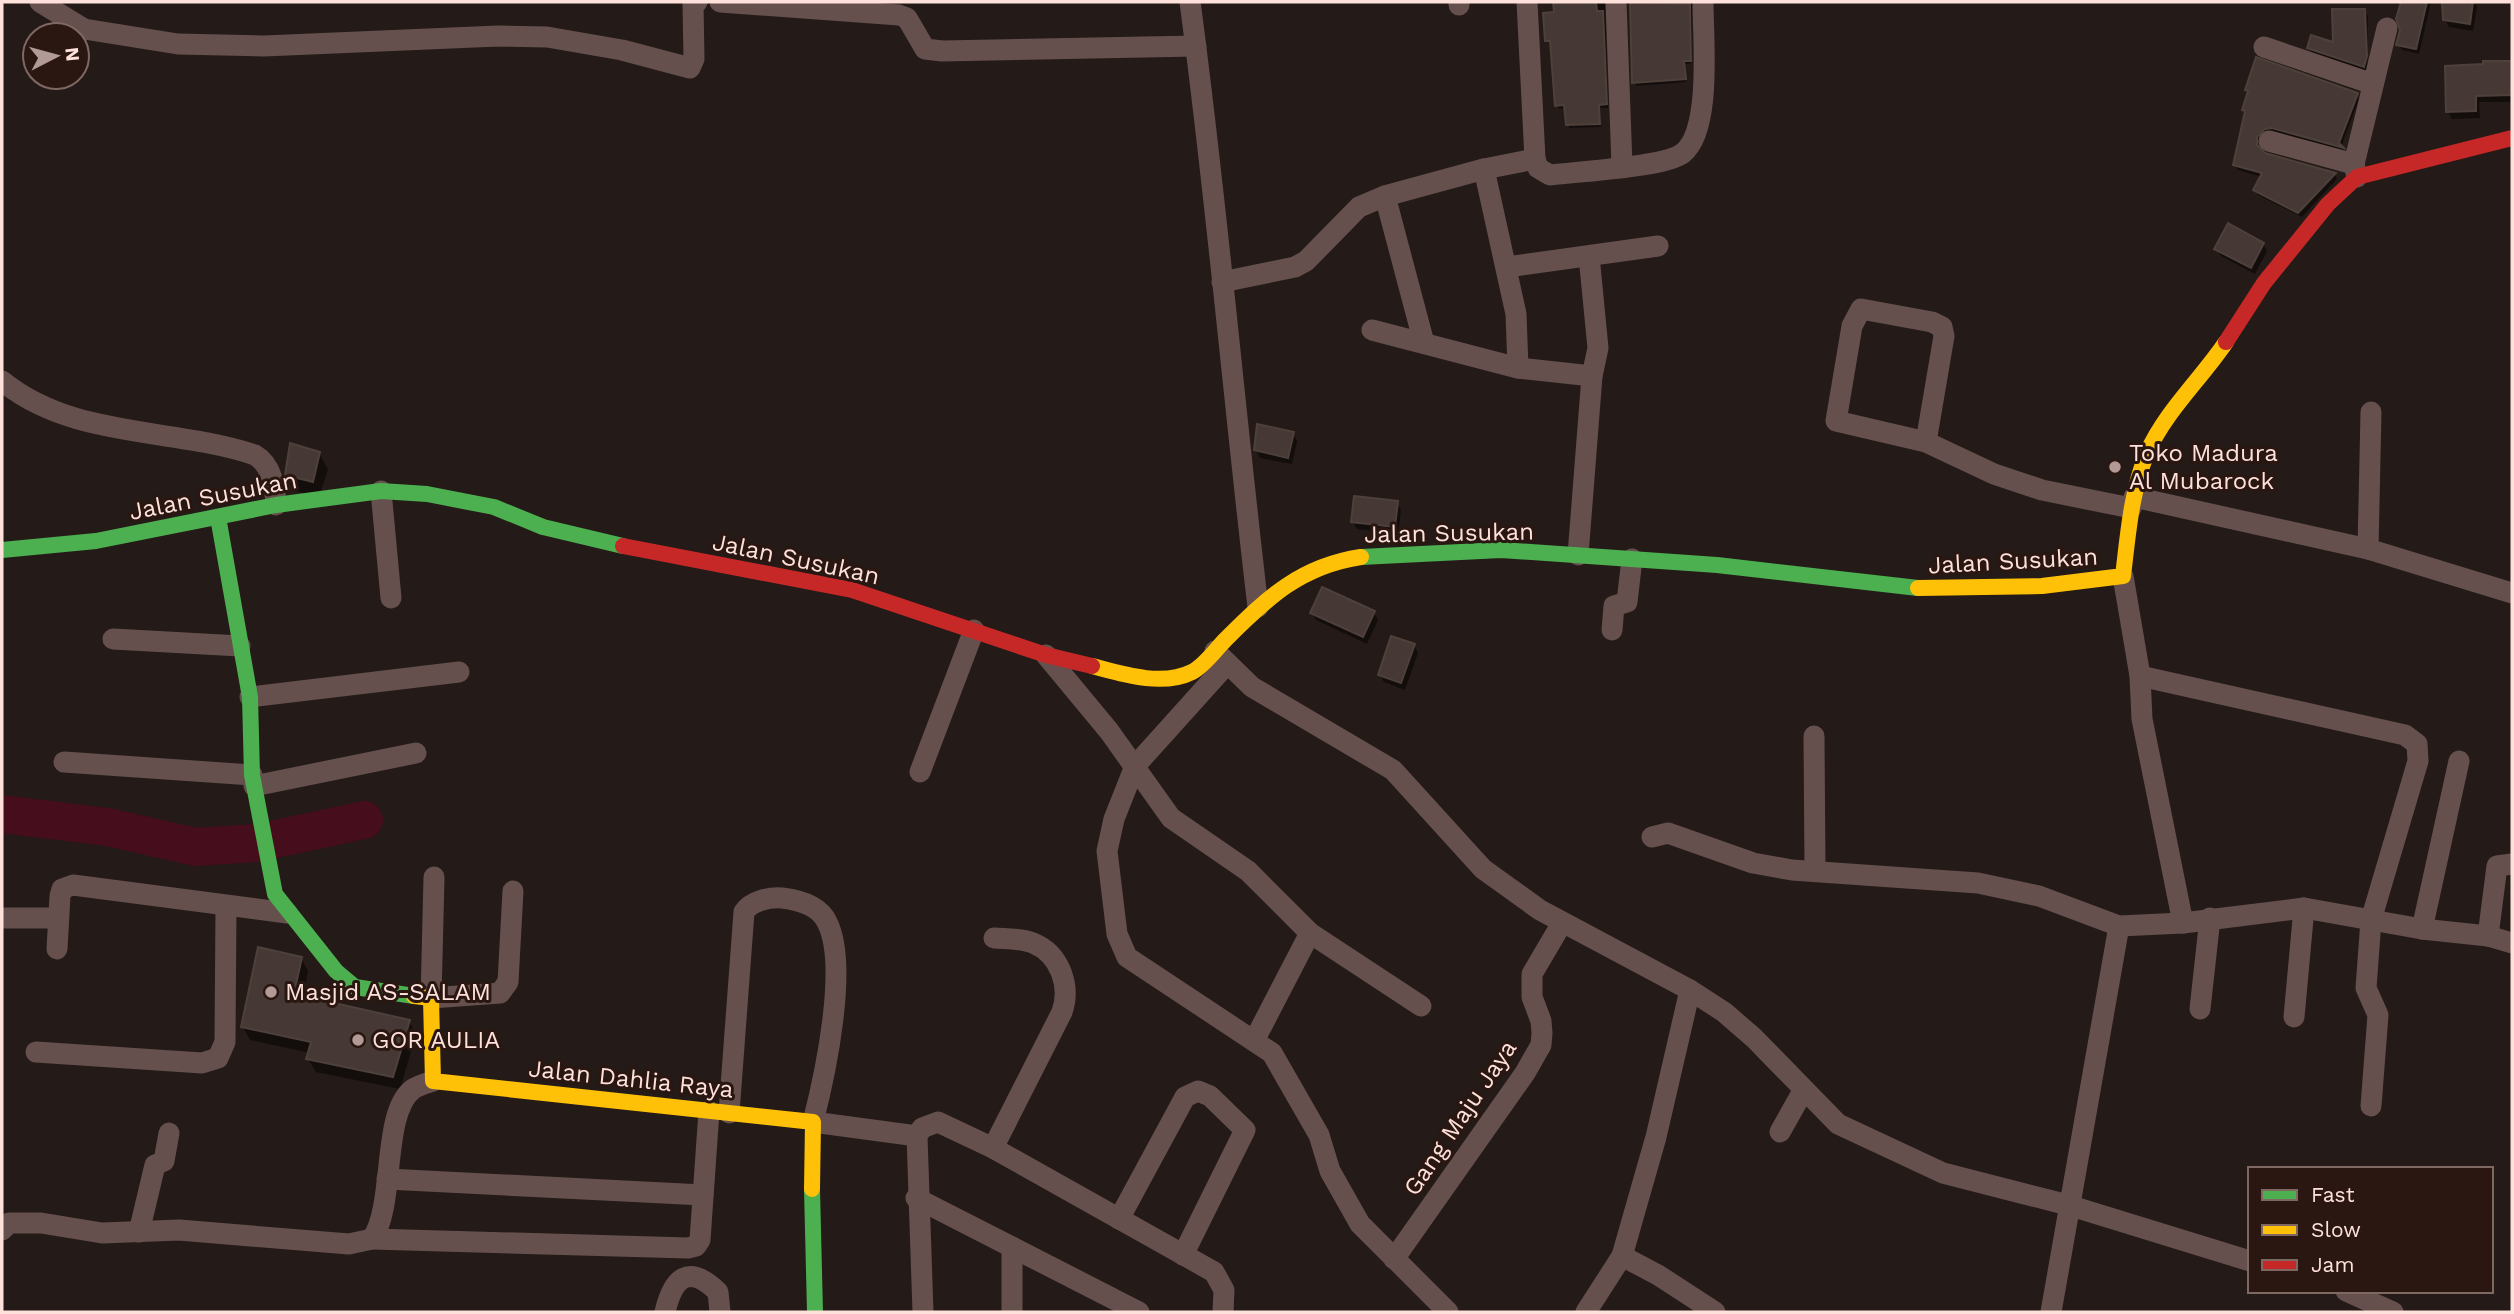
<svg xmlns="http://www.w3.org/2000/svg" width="2514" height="1314" viewBox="0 0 2514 1314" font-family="'Work Sans',sans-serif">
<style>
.shadow{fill:#0007}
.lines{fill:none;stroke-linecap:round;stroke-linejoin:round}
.river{stroke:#460d1d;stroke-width:38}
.building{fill:#463935;stroke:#4e403a;stroke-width:2}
.street{stroke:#65504d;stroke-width:21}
.fast{stroke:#4caf50;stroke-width:16}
.slow{stroke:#ffc107;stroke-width:16}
.jam{stroke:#c62828;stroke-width:16}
.poi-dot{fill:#b29b96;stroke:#2a1711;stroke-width:2.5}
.labels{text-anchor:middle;stroke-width:6;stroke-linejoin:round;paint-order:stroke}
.poi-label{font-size:24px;fill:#ffe1db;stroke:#2a1711;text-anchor:start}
.street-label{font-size:24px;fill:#ffe1db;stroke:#2a1711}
</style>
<rect width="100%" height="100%" fill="#241a17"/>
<g class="shadow">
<polygon points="1553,2 1605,3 1608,108 1600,108 1601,127 1569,128 1566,108 1559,109 1557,105 1552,44 1547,41 1554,14"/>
<polygon points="1629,2 1692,2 1692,63 1685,64 1686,82 1636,86"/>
<polygon points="2403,2 2431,2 2419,54 2402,50 2398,44 2402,30 2398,19"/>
<polygon points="2444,2 2474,2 2477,7 2473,31 2449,27 2445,19"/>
<polygon points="2364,10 2368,16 2367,72 2312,53 2309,47 2335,44"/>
<polygon points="2512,63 2512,102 2479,102 2480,118 2452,119 2448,112 2446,67"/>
<polygon points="2246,90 2357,94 2359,99 2341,147 2344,151 2268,133 2258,142 2258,149 2264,155 2335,174 2337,179 2302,217 2258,195 2255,190 2262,177 2238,170 2235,165 2246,114"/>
<polygon points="2263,244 2267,251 2255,274 2221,256 2216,249"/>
<polygon points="1293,434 1297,441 1292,464 1260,458 1256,450"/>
<polygon points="319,453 328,469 319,497 296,491 287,475"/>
<polygon points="1397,503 1401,510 1398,534 1357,529 1352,521"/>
<polygon points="1312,613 1374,613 1378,620 1367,644 1316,620"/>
<polygon points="1414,645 1418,653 1405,690 1384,682 1380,675"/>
<polygon points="301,958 308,971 303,998 409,1021 416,1035 400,1089 316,1072 308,1059 310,1053 250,1040 243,1027"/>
</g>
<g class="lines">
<polyline class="river" points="2,814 108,827 195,847 257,843 364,820"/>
</g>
<g class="building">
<polygon points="1553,2 1596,2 1597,11 1603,11 1607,104 1599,105 1600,124 1566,125 1564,105 1555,106 1550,41 1545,41 1543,13 1554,12"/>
<polygon points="1630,2 1690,4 1691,61 1684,61 1686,79 1632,83"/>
<polygon points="2401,2 2427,2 2416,49 2396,45 2400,30 2396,19"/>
<polygon points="2442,2 2473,2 2470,24 2443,20"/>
<polygon points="2332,9 2365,9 2367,56 2364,67 2307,48 2311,35 2333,42"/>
<polygon points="2256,57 2358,93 2339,143 2344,148 2272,128 2265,129 2257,137 2257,145 2265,153 2336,173 2298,213 2253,190 2262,173 2233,165 2245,111 2242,110 2248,91 2245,90"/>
<polygon points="2483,61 2512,61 2512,95 2476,96 2476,111 2446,112 2445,66 2483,64"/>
<polygon points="2228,223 2264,243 2251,268 2214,249"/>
<polygon points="1257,424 1294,432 1288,458 1254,450"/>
<polygon points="290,443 320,452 313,482 285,475"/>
<polygon points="1354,496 1398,501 1395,527 1351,522"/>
<polygon points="1322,587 1375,611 1363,637 1310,613"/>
<polygon points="1391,636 1415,644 1401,683 1378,675"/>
<polygon points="258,947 302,957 294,994 410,1020 393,1077 306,1059 311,1042 241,1027"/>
</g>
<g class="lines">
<g class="street">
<polyline points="40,2 84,29 178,44 264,46 498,36 547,37 622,50 690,68 694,59 693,4 697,2"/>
<polyline points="720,2 899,15 907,18 925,49 942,51 1196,46"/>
<path d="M1190,2c27,201 44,403 68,605"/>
<path d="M1527,2l8,157 3,9 12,7c25,-3 117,-8 133,-22 29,-23 20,-115 20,-151"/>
<polyline points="1616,2 1622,166"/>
<polyline points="1459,5 1459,2"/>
<polyline points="2264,47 2373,84"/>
<polyline points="2269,141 2354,164"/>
<polyline points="1484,169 1516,314 1518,368"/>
<polyline points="2357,177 2354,164 2387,28"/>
<polyline points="1385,196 1424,343"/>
<polyline points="1507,267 1658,246"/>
<polyline points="1222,282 1295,267 1306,261 1359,207 1385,196 1484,169 1535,159"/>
<polyline points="1372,330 1518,368 1592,376 1598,348 1589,256"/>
<path d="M2,381c71,58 169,46 253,74 17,10 20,32 21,50"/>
<polyline points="1926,442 1944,336 1942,327 1932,322 1861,309 1852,326 1836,421 1926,442 1994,474 2042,490 2131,508"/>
<polyline points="381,491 391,598"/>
<polyline points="2134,497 2368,549 2512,593"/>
<polyline points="2368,549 2371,412"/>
<polyline points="1578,555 1592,376"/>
<polyline points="2123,576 2140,676 2142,719 2183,923"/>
<polyline points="1612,630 1614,606 1627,602 1632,559"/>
<polyline points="113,639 240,646"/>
<polyline points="1215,651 1252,687 1393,770 1483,869 1540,910 1690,990 1724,1012 1754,1038 1838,1124 1943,1173 2068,1205 2250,1261"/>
<polyline points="1046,655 1109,731 1171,818 1248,871 1310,933 1421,1006"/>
<polyline points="1226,665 1135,766 1114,819 1107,851 1117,934 1127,957 1272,1053 1319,1135 1330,1171 1360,1224 1448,1312"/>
<polyline points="2140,676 2405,735 2417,744 2418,761 2371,920 2366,988 2378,1015 2371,1106"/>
<polyline points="250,697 459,672"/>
<polyline points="1814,736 1815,870"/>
<polyline points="64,762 252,775"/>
<polyline points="920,772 974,630"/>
<polyline points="254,786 416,753"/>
<polyline points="1652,837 1668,833 1753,863 1792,870 1978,883 2039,896 2119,926 2183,923 2304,908 2422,929 2488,936 2512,943"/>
<polyline points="434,877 431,998 500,993 508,982 513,891"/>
<polyline points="2,918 58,918"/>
<polyline points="2422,929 2459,761"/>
<polyline points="2488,936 2497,866 2512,864"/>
<polyline points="57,949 60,896 62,889 73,885 287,913"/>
<polyline points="2200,1009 2210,918"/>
<polyline points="2294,1017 2304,908"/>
<polyline points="1254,1041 1310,933"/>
<polyline points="36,1052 202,1063 218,1058 225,1042 226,907"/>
<path d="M729,1113l15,-201c7,-11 25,-15 38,-14 17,2 37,7 45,24 22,43 -2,153 -14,200l104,14"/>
<polyline points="1780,1132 1803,1091"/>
<path d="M993,1148l69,-136c9,-26 -2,-58 -29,-69 -12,-5 -27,-4 -39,-5"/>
<polyline points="387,1179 703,1195"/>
<polyline points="916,1198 1139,1312"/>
<polyline points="1119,1219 1185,1097 1198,1091 1210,1096 1245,1130 1183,1255"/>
<path d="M2,1230l7,-7h32l61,10 77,-3 170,14 23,-5c24,-35 9,-126 41,-150 6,-4 14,-6 20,-8"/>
<polyline points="139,1232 155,1165 164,1161 169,1133"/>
<polyline points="372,1239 688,1248 696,1246 700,1240 709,1111"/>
<polyline points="1012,1247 1012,1312"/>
<polyline points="1622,1256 1658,1275 1715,1312"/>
<polyline points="1394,1259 1525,1073 1541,1045 1542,1033 1541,1021 1532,997 1532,974 1562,923"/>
<polyline points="2346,1291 2393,1312"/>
<path d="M665,1312c8,-34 23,-49 53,-20l2,20"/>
<polyline points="923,1312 917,1136 922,1128 938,1122 993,1148 1214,1272 1224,1290 1223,1312"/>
<polyline points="1586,1312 1622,1256 1656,1137 1690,990"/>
<polyline points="2051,1312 2119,926"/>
</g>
<g class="fast">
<polyline points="218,517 250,697 252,775 275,894 336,971 355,987 414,996"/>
<polyline points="2,550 96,541 276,505 381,491 427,494 494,507 543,527 623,546"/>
<polyline points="1361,557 1501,550 1717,565 1918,588"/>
<polyline points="812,1189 815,1312"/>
</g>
<g class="slow">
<path d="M1918,588l124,-2 81,-10c5,-41 8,-84 24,-123 18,-41 54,-74 79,-111"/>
<path d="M1092,666c30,8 70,21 100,6 12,-6 24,-23 34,-33 42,-42 75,-73 135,-82"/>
<polyline points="414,996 431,998 433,1081 813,1122 812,1189"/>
</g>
<g class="jam">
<polyline points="2226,342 2264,283 2328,204 2357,177 2512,138"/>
<polyline points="623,546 852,590 1046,655 1092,666"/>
</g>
</g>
<g class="poi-dot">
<circle cx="2115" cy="467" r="7"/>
<circle cx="271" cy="992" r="7"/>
<circle cx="358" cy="1040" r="7"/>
</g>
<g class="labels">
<g class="poi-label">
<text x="2129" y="461">Toko Madura<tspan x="2129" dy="28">Al Mubarock</tspan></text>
<text x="285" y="1000">Masjid AS-SALAM</text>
<text x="372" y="1048">GOR AULIA</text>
</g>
<g class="street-label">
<text transform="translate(213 496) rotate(-11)" y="8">Jalan Susukan</text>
<text transform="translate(1449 533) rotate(-1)" y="8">Jalan Susukan</text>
<text transform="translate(796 559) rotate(12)" y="8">Jalan Susukan</text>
<text transform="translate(2013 561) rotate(-3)" y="8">Jalan Susukan</text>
<text transform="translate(631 1079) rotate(6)" y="8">Jalan Dahlia Raya</text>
<text transform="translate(1460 1118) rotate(-56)" y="8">Gang Maju Jaya</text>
</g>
</g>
<rect width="2514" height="1314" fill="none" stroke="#ffe1db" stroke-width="7"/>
<rect x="2248" y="1167" width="245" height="126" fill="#2a1711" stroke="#7f6862" stroke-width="2"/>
<rect x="2262" y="1190" width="35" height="10" fill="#4caf50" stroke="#7f6862" stroke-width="2"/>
<text x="2311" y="1202" font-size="21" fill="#ffe1db">Fast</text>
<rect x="2262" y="1225" width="35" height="10" fill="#ffc107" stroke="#7f6862" stroke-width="2"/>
<text x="2311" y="1237" font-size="21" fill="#ffe1db">Slow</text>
<rect x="2262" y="1260" width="35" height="10" fill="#c62828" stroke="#7f6862" stroke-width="2"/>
<text x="2311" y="1272" font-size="21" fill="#ffe1db">Jam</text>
<g transform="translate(56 56) rotate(84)"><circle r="33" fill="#2a1711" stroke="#7f6862" stroke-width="2"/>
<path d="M0-5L12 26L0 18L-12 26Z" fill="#b29b96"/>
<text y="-10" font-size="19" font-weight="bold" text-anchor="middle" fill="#ffe1db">N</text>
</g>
</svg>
